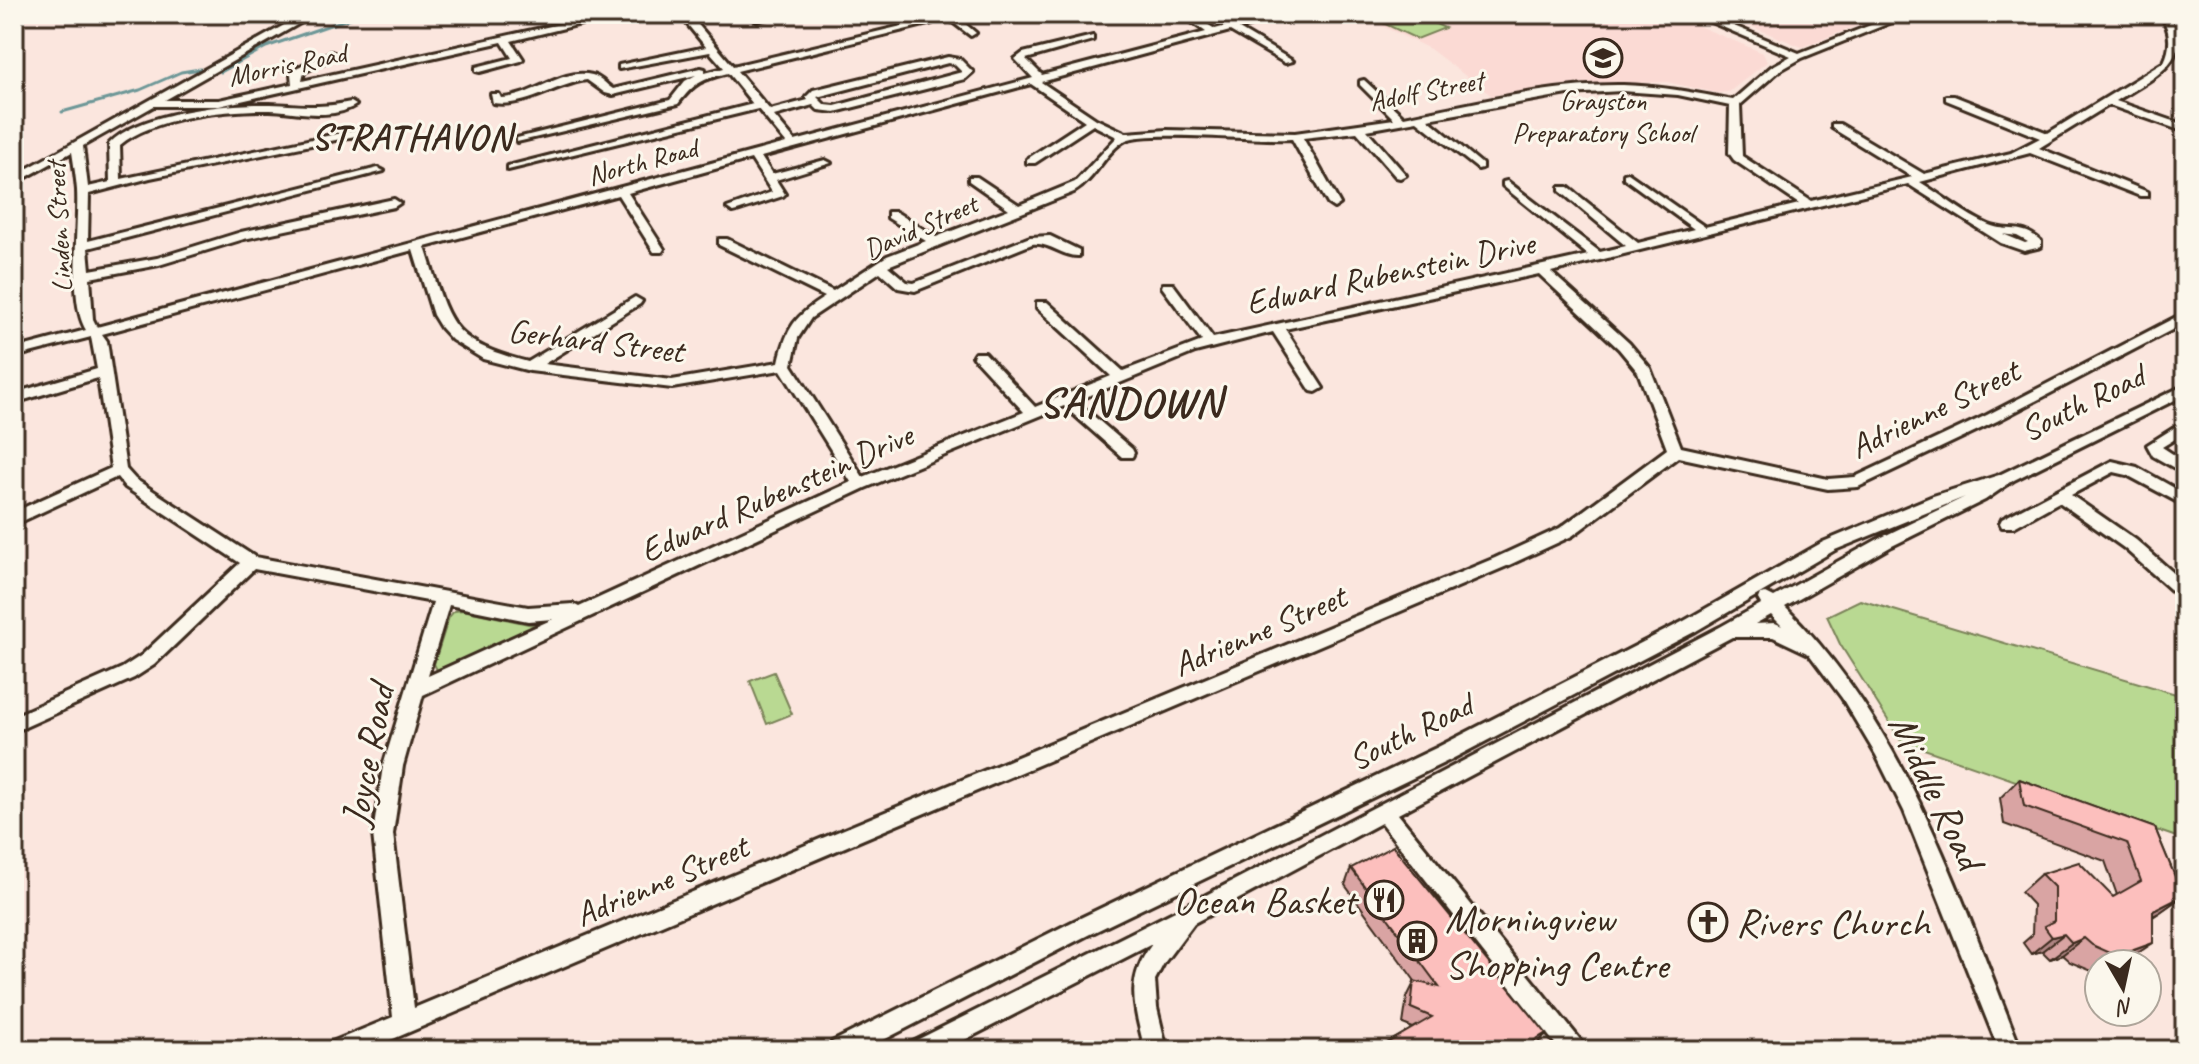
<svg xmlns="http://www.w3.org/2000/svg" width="2199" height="1064" viewBox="0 0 2199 1064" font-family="Caveat,sans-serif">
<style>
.built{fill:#fbdad4}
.green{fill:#b9d992;stroke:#7a8258;stroke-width:2}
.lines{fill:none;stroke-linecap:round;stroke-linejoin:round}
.stream{stroke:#6d9797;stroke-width:3}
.minor-casing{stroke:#3b2a1e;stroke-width:6}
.minor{fill:#fbf7ec;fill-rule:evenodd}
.wall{fill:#d9a4a3;stroke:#3b2a1e;stroke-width:2}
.shaded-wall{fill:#b08684;stroke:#3b2a1e;stroke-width:2}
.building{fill:#fcbfbd;stroke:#3b2a1e;stroke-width:2}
.labels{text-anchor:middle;stroke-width:6;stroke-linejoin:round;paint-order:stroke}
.far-street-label{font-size:28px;fill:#3b2a1e;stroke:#fbf7ec}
.far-poi-label{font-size:28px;fill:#3b2a1e;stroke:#fbf7ec}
.street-label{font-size:34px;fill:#3b2a1e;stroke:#fbf7ec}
.far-district-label{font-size:36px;font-weight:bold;letter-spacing:2px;fill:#3b2a1e;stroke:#fbf7ec}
.near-street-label{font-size:40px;fill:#3b2a1e;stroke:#fbf7ec}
.near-poi-label{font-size:40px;fill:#3b2a1e;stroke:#fbf7ec;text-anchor:start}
.district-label{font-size:42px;font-weight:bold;letter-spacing:2px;fill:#3b2a1e;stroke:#fbf7ec}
</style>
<rect width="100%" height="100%" fill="#fbe6de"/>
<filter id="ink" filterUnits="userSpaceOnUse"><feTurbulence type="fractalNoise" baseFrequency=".0125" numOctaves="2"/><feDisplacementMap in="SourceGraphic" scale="16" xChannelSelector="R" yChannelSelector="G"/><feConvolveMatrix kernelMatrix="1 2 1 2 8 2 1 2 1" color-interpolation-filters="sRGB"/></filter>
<g filter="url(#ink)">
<g class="built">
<polygon points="1357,14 1670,14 1763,53 1767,62 1729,92 1717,93 1667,82 1562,85 1492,96 1430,49"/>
<polygon points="1721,14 1888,14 1802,47"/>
</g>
<g class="green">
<polygon points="1364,14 1413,14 1445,28 1417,39"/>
<polygon points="1860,600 2176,694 2185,739 2185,840 1901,741 1840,644 1827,616"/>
<polygon points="463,610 538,626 537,628 437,670 434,664 449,617 454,611"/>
<polygon points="774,672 792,714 767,724 750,681"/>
</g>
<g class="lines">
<g class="stream">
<polyline points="221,72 266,47 362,14"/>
<polyline points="62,112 140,90 181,72 200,69"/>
</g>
<g class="minor-casing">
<g id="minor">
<path d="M304,14h12l-151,86h54l73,-16 -1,-10 5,-6 35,-16 3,1v4l-30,15 -2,9 303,-67h17l-111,27 12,18 -2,2 -41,11 -4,-1v-4l36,-9 -10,-16 -283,64h-65l-71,40 5,41 22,-5 -1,-38c30,-32 118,-41 161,-40 33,1 46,5 81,-2l5,3c-25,16 -58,6 -86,5 -42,-1 -117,7 -150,35l1,34 239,-50 5,3 -5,3 -210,43 -61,16 -1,47 290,-73 6,3 -296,77 2,22 67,-12 84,-26 153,-33 6,4 -6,4 -150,32 -85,26 -69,13 3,41 4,8 689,-184 -28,-34 -250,61v-4l245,-62 -25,-31c-27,7 -33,9 -50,31l-161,38v-4l153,-38 15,-19 11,-6 -83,20 -8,-2 -18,-13c-32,4 -61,28 -94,23l-2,-9h8l2,4c30,0 61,-31 91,-23 9,2 14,10 21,14l88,-21 4,1v4l19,-5 -14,-16 -91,17v-4l87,-18 -27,-33h10l44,52 194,-46 5,3 -195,48 33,39 38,-10 -2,-3 7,-7 135,-33 12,2 13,13 -8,7 -130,33 -17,-2 -5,-5 -39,11 21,25 238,-63 -18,-19 8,-6 70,-17v4l-67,19 16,16 164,-43 -26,-18h11l24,15 57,-15h16l-49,15 54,32 -8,2 -55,-32 -189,51 55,37 30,14 41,-3 128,3 99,-14 -34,-34v-4l4,-1 40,37c70,-14 145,-33 219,-32 38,1 73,8 110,15l38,-33 20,-11 -99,-42h13l94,39 100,-39h13l-110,44 -23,13 -39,34 2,51 69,45 101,-24 -80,-49v-4h8l84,50 87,-21 29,-15 -94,-38v-4h8l94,37 116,-71c8,-17 7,-33 -5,-48h10c30,46 -21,67 -53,87l69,24v7l-76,-27 -70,43 109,44v4h-8l-110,-43 -110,29c22,13 45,33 69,43 19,8 33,-2 52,16v6l-17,4 -23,-8 -93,-59 -357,88 78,71 21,25 31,79 147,32 27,-2 132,-62 193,-100 5,-1v9l-188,98 -139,66 -30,2 -150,-32 -106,79 -65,30 -1140,484h-38l3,-8 61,-25 -20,-183 10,-68 50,-164 -179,-33 -100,96 -20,13 -120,54v-16l108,-48 20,-13 98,-92 -115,-76 -8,-10 -103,48v-13l97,-44 -13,-90 -84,25v-10l83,-24 -6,-32 -77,20v-8l72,-19c-18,-29 -7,-104 -9,-140 -1,-12 -3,-25 -5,-38l-58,32v-8zM948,63l6,1 8,8 -127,34 -10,-1 -8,-8zM1031,84l54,37 -58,38v4h8l58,-38 24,12 -42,45 -56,23 -42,-28h-8v4l40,28 -73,28 -40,-25h-8v6l38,23 -39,15 -54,35 -106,-52h-8v6l106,52c-30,19 -38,30 -46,65l-107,18 -128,-16 96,-60 2,-3 -7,-4 -107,65c-82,-21 -79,-41 -103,-115l193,-52 36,57h8l2,-3 -36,-56 123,-34 21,33 -45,16 6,4 4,-1 46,-15 2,-2 -9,-14 55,-17 -6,-3 -53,14 -11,-17zM1622,91l56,4 52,11 -1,47 5,7 65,44 -94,23 -77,-54 -4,1v4l70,51 -56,14 -70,-56h-8v4l66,55 -26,6 -93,-71 -4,1v4l85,69 -375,83 -40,-54h-10l-1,3 40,54 -79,30 -76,-69h-10v6l74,68 -76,31 -50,-54h-10l-2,3 2,3 49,53 -161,65 -71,-112 6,-27 13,-20 69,-46 18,16 17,3 117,-47c18,-2 30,13 47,12v-6l-29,-14 -20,1 -116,46 -7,-1 -19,-16 186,-74c22,-13 32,-42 52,-52 21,-10 134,1 166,-1l36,65 6,4 6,-4 -37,-66 54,-6 39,45 4,1 6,-3 -39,-45 50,-9 61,48 4,-1v-4l-54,-45 140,-25zM2003,234l14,2 11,6 -3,1zM413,250l20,65 8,13 11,12 31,19 47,12 142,17 109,-18 70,112 -272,125 -6,-3 -45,3 -273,-50 -120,-78 -9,-10 -19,-128 -5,-7zM1539,274l80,75 19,23 29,77 -107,79 -65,30 -1081,450 -21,-174 10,-68 20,-71 442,-207 199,-82 58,51h10l2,-4 -2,-4 -56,-48 119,-49 78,-20 38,59 5,1 7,-4 -38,-59zM449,605l79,16 25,-2 -125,57z"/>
<polygon points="741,14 785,14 757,21"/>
<polygon points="942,14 953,14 958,18 990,14 963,22 976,33 971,36"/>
<path d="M2185,385v10l-171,85 -29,20 -93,46 -107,61c122,120 174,288 236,443h-22l-95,-239 -28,-56 -34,-57 -33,-44 -36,-17h-41l-334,177 184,228 3,8h-25l-179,-227 -187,100 -30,40 -9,17 2,28 10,42h-22c-10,-41 -21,-69 7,-106l-207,106h-35l3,-8 270,-135 537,-280 41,-23 -3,-5 2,-5 6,-1 8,4 106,-59 85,-41 -130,53 -139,81 -246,129 -362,175 -224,115h-35l3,-8 242,-121 362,-173 248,-127 139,-79 110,-46 66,-21zM1771,615l11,11 -7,-3 -20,1z"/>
<polygon points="2185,421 2185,433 2162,447 2185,462 2185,474 2153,456 2147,445"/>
<polygon points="2112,461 2137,467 2185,494 2185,506 2127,475 2114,472 2071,495 2136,540 2185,583 2185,599 2179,597 2124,548 2059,502 2014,527 2002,527 2000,523 2002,519"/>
</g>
</g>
<use href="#minor" class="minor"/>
</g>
<g class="wall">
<polygon points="2019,779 2155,828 2183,896 2153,917 2129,959 2117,964 2099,964 2099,970 2094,972 2070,962 2062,955 2050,959 2042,951 2031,954 2023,943 2032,935 2033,905 2021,892 2041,874 2113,897 2117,895 2105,861 2004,824 2000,798"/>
<polygon points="1351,868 1546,1033 1536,1048 1533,1050 1375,1050 1413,1028 1403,1024 1407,997 1415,981 1345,885"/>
</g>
<g class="shaded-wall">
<polygon points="2183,896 2159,913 2130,928 2153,911"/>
<polygon points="2064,934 2042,951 2031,954 2052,937"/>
<polygon points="2084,938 2062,955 2050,959 2072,943"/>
<polygon points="2153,943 2129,959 2117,964 2105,964 2117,956"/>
<polygon points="1546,1033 1533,1050 1519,1050"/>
</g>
<g class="building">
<polygon points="2019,779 2155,828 2183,896 2153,911 2153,943 2117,956 2092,945 2084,938 2072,943 2064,934 2052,937 2044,926 2054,921 2054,887 2041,874 2079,862 2113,897 2141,881 2127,843 2024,806"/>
<polygon points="1393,846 1546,1033 1519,1050 1375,1050 1432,1017 1411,1008 1414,981 1439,987 1351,868"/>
<polygon points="1285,1040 1291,1050 1265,1050"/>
</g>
</g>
<defs>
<g id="school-ring" transform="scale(2)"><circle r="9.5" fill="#fbf7ec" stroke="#3b2a1e" stroke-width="1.5"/><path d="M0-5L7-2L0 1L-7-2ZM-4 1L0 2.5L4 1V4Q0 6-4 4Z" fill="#3b2a1e"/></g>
<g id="restaurant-ring" transform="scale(2)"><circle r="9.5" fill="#fbf7ec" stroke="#3b2a1e" stroke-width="1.5"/><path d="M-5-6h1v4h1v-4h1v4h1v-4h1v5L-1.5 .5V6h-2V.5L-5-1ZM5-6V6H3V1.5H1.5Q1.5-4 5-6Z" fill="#3b2a1e"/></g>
<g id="church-ring" transform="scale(2)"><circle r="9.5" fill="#fbf7ec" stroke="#3b2a1e" stroke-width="1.5"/><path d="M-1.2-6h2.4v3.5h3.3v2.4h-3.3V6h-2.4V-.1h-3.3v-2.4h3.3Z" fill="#3b2a1e"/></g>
<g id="building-ring" transform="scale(2)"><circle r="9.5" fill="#fbf7ec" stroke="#3b2a1e" stroke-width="1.5"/><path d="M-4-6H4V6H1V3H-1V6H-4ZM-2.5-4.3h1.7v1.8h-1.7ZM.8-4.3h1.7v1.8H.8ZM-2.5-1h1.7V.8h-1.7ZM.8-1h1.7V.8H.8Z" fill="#3b2a1e"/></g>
</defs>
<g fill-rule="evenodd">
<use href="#school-ring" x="1603" y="58"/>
<use href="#restaurant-ring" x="1384" y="900"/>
<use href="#church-ring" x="1708" y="922"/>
<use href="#building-ring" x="1417" y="941"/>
</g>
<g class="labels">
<g class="far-street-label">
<text transform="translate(287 64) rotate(-12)" y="10">Morris Road</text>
<text transform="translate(1426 90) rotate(-11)" y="10">Adolf Street</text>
<text transform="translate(642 161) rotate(-15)" y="10">North Road</text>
<text transform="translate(920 226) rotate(-24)" y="10">David Street</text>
<text transform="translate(58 227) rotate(-93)" y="10">Linden Street</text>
</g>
<g class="far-poi-label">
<text x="1603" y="110">Grayston<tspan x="1603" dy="32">Preparatory School</tspan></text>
</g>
<g class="street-label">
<text transform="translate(1390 272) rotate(-12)" y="12">Edward Rubenstein Drive</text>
<text transform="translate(596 340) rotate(7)" y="12">Gerhard Street</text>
<text transform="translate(2082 402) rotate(-26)" y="12">South Road</text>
<text transform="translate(1934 408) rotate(-26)" y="12">Adrienne Street</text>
<text transform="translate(776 492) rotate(-24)" y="12">Edward Rubenstein Drive</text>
<text transform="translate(1259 630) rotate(-23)" y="12">Adrienne Street</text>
<text transform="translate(1410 731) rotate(-26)" y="12">South Road</text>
<text transform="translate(661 880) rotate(-23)" y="12">Adrienne Street</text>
</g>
<g class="far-district-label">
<text x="412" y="149">STRATHAVON</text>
</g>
<g class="near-street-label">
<text transform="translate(367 755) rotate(-79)" y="14">Joyce Road</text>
<text transform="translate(1937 791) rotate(64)" y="14">Middle Road</text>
</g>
<g class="near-poi-label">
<text x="1356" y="914" text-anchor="end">Ocean Basket</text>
<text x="1445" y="932">Morningview<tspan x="1445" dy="46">Shopping Centre</tspan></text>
<text x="1736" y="936">Rivers Church</text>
</g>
<g class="district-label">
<text x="1131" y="416">SANDOWN</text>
</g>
</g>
<rect width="2199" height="1064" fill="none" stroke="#fbf7ec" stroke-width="48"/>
<rect x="24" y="24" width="2151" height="1016" fill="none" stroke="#3b2a1e" stroke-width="3" filter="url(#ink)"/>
<g transform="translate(2123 988) rotate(171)"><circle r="38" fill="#fbf7ec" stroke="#aea59a" stroke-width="2"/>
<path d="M0-6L14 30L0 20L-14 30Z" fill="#3b2a1e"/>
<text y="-12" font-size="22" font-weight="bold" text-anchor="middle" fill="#3b2a1e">N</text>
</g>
</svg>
